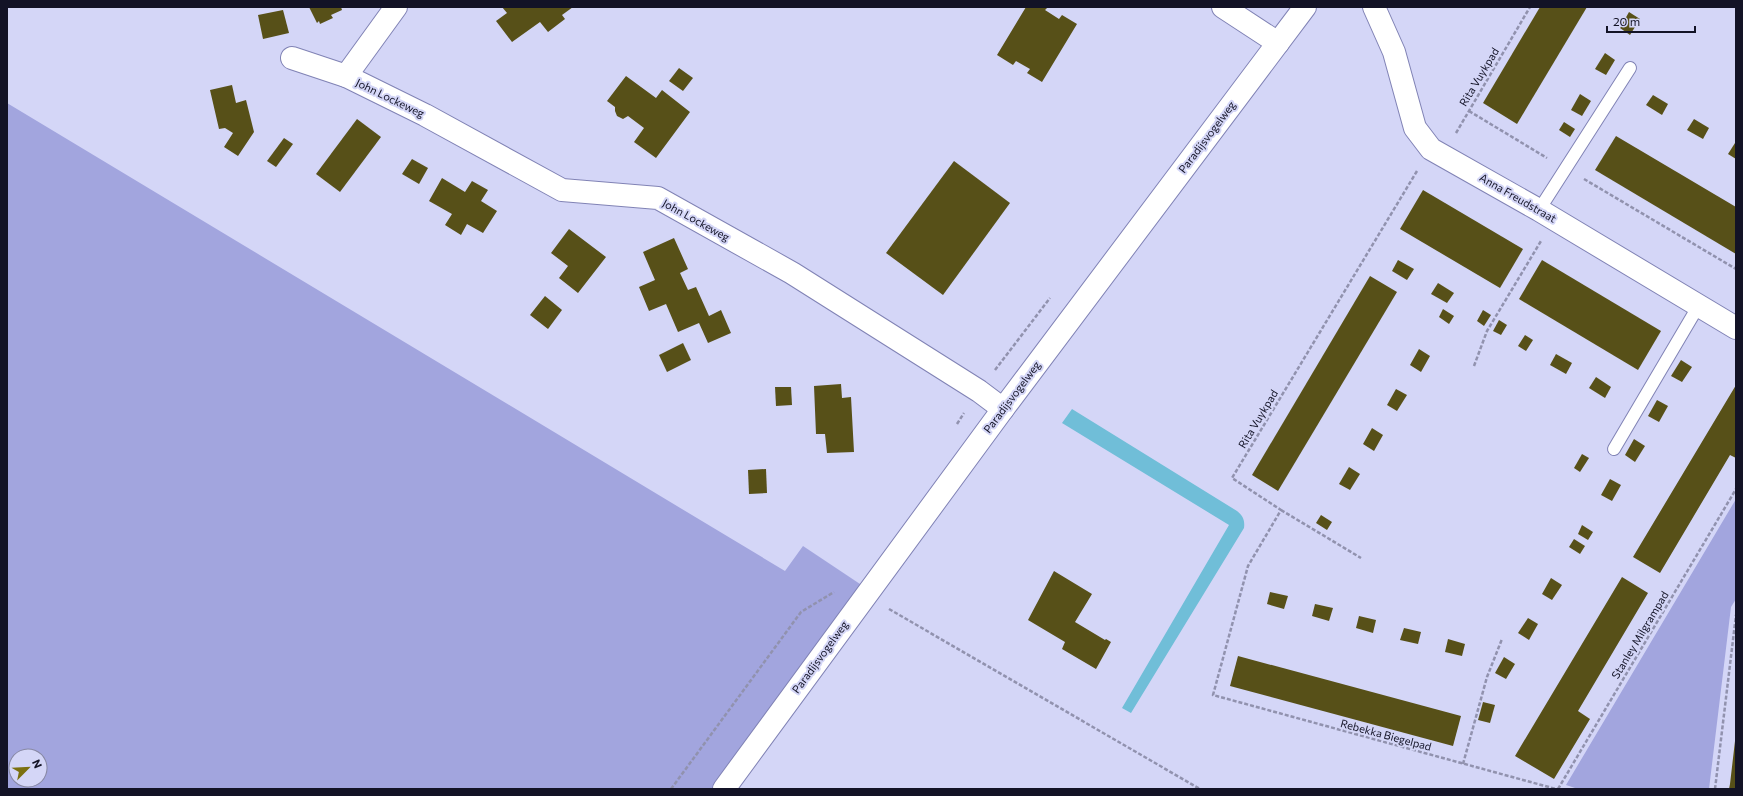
<svg xmlns="http://www.w3.org/2000/svg" width="1743" height="796" viewBox="0 0 1743 796" font-family="Commissioner,sans-serif">
<style>
.green{fill:#a2a5de;fill-rule:evenodd}
.water{fill:#70bed8}
.building{fill:#575018}
.lines{fill:none;stroke-linecap:round;stroke-linejoin:round}
.lane-casing{stroke:#8183b5;stroke-width:14}
.street-casing{stroke:#8183b5;stroke-width:24}
.secondary-casing{stroke:#8183b5;stroke-width:24}
.path{stroke:#9192ae;stroke-width:2.5;stroke-dasharray:4 2;stroke-linecap:butt}
.lane{stroke:#fff;stroke-width:12}
.street{stroke:#fff;stroke-width:22}
.secondary{stroke:#fff;stroke-width:22}
.labels{text-anchor:middle;stroke-width:4;stroke-linejoin:round;paint-order:stroke}
.street-label{font-size:11px;fill:#131326;stroke:#d4d6f7}
</style>
<rect width="100%" height="100%" fill="#d4d6f7"/>
<g class="green">
<path d="M7,103l778,468 18,-25 60,40 -149,203h-707zM16,756h24v24h-24z"/>
<polygon points="1736,499 1736,599 1731,607 1709,789 1578,789 1566,785"/>
</g>
<path class="water" d="M1072,409l165,102c6,5 8,9 7,17l-113,185 -9,-5 107,-183 -167,-102z"/>
<g class="building">
<polygon points="309,7 341,7 342,10 331,15 333,18 320,24 319,21 317,23"/>
<polygon points="502,7 573,7 562,15 565,19 548,32 540,22 512,42 496,21 507,13"/>
<polygon points="1026,7 1048,7 1045,10 1059,19 1062,15 1077,24 1042,82 1027,73 1030,69 1016,61 1013,65 997,55"/>
<polygon points="1540,7 1587,7 1517,124 1483,103"/>
<polygon points="283,10 289,33 263,39 258,15"/>
<polygon points="1629,12 1640,19 1630,35 1620,28"/>
<polygon points="1605,53 1615,60 1606,75 1595,69"/>
<polygon points="679,68 693,78 683,91 669,81"/>
<polygon points="626,76 656,98 662,90 690,112 656,158 634,142 644,128 628,116 623,119 617,116 615,111 615,107 607,101"/>
<polygon points="232,85 236,103 246,100 254,132 238,156 224,147 233,133 225,128 219,129 210,90"/>
<polygon points="1580,94 1591,101 1582,116 1571,110"/>
<polygon points="1653,95 1668,104 1662,115 1646,105"/>
<polygon points="357,119 381,137 340,192 316,174"/>
<polygon points="1694,119 1709,128 1703,139 1687,130"/>
<polygon points="1564,122 1575,129 1570,137 1559,130"/>
<polygon points="1616,136 1736,207 1736,254 1595,170"/>
<polygon points="284,138 293,144 276,167 267,161"/>
<polygon points="1735,143 1736,144 1736,159 1728,154"/>
<polygon points="412,159 428,168 419,184 402,174"/>
<polygon points="954,161 1010,203 943,295 886,253"/>
<polygon points="442,178 465,192 472,181 488,190 481,201 497,211 483,233 467,224 461,235 445,225 452,214 429,201"/>
<polygon points="1423,190 1523,249 1500,288 1400,229"/>
<polygon points="569,229 606,257 578,293 559,278 568,266 551,253"/>
<polygon points="674,238 688,269 680,273 688,290 696,287 709,316 721,310 731,333 708,343 699,323 678,332 666,304 649,311 639,287 655,280 643,252"/>
<polygon points="1398,260 1414,269 1407,280 1392,271"/>
<polygon points="1542,260 1661,331 1638,370 1519,299"/>
<polygon points="1370,276 1397,292 1278,491 1252,475"/>
<polygon points="1438,283 1454,293 1447,303 1431,294"/>
<polygon points="545,296 562,310 548,329 530,315"/>
<polygon points="1443,309 1454,316 1449,324 1439,317"/>
<polygon points="1483,310 1491,315 1484,326 1477,321"/>
<polygon points="1499,320 1507,325 1501,335 1493,331"/>
<polygon points="1525,335 1533,340 1526,351 1518,346"/>
<polygon points="683,343 691,360 667,372 659,355"/>
<polygon points="1419,349 1430,356 1421,372 1410,365"/>
<polygon points="1556,354 1572,363 1566,374 1550,365"/>
<polygon points="1681,360 1692,367 1682,382 1671,376"/>
<polygon points="1596,377 1611,387 1605,398 1589,388"/>
<polygon points="841,384 842,398 851,397 854,452 827,453 825,434 816,434 814,386"/>
<polygon points="1736,385 1736,458 1730,455 1660,573 1633,557"/>
<polygon points="775,387 791,387 792,405 776,406"/>
<polygon points="1396,389 1407,395 1397,411 1387,405"/>
<polygon points="1657,400 1668,406 1659,422 1648,416"/>
<polygon points="1372,428 1383,435 1374,451 1363,444"/>
<polygon points="1634,439 1645,446 1635,462 1625,455"/>
<polygon points="1582,454 1589,458 1580,472 1574,468"/>
<polygon points="1349,467 1360,474 1350,490 1339,484"/>
<polygon points="766,469 767,493 749,494 748,470"/>
<polygon points="1610,479 1621,485 1612,501 1601,495"/>
<polygon points="1321,515 1332,522 1327,530 1316,523"/>
<polygon points="1582,525 1593,532 1588,540 1578,534"/>
<polygon points="1574,539 1585,546 1580,554 1569,547"/>
<polygon points="1054,571 1092,594 1075,622 1105,640 1106,639 1111,642 1096,669 1062,649 1065,642 1028,620"/>
<polygon points="1622,577 1648,593 1578,711 1590,719 1554,779 1515,756"/>
<polygon points="1551,578 1562,585 1552,600 1542,594"/>
<polygon points="1270,592 1288,596 1284,609 1267,604"/>
<polygon points="1315,604 1333,608 1329,621 1312,616"/>
<polygon points="1359,616 1376,620 1373,633 1356,628"/>
<polygon points="1528,618 1538,624 1529,640 1518,633"/>
<polygon points="1404,628 1421,632 1418,644 1400,640"/>
<polygon points="1448,639 1465,644 1462,656 1445,652"/>
<polygon points="1238,656 1461,716 1453,746 1230,686"/>
<polygon points="1504,657 1515,664 1506,679 1495,673"/>
<polygon points="1483,702 1495,705 1490,723 1478,720"/>
<polygon points="1735,741 1736,789 1729,789 1730,784"/>
</g>
<g class="lines">
<g class="lane-casing">
<g id="lane">
<polyline points="1539,210 1630,68"/>
<polyline points="1614,449 1699,305"/>
</g>
</g>
<g class="street-casing">
<g id="street">
<polyline points="1223,7 1278,43"/>
<polyline points="1374,7 1394,52 1415,128 1431,149 1539,210 1736,328"/>
<polyline points="292,58 346,76 425,115 562,190 658,198 792,273 979,391 1003,409"/>
<polyline points="346,76 396,7"/>
</g>
</g>
<g class="secondary-casing">
<polyline id="secondary" points="724,789 1003,409 1305,7"/>
</g>
<g class="path">
<polyline points="1469,111 1547,158"/>
<polyline points="1456,133 1530,7"/>
<polyline points="1417,171 1232,478 1281,510 1248,566 1213,695 1556,789"/>
<polyline points="1584,179 1736,269"/>
<polyline points="1474,366 1487,331 1541,241"/>
<polyline points="995,370 1050,298"/>
<polyline points="957,424 964,413"/>
<polyline points="1281,510 1361,558"/>
<polyline points="889,609 1200,789"/>
<polyline points="1463,764 1487,677 1502,639"/>
<polyline points="671,789 801,612 834,592"/>
<polyline points="1558,789 1736,489"/>
<polyline points="1715,789 1736,615"/>
</g>
<use href="#lane" class="lane"/>
<use href="#street" class="street"/>
<use href="#secondary" class="secondary"/>
</g>
<g class="labels">
<g class="street-label">
<text transform="translate(1479 77) rotate(-59)" y="4">Rita Vuykpad</text>
<text transform="translate(390 98) rotate(26)" y="4">John Lockeweg</text>
<text transform="translate(1207 137) rotate(-53)" y="4">Paradijsvogelweg</text>
<text transform="translate(1518 198) rotate(30)" y="4">Anna Freudstraat</text>
<text transform="translate(696 220) rotate(29)" y="4">John Lockeweg</text>
<text transform="translate(1012 397) rotate(-53)" y="4">Paradijsvogelweg</text>
<text transform="translate(1258 419) rotate(-59)" y="4">Rita Vuykpad</text>
<text transform="translate(1640 635) rotate(-59)" y="4">Stanley Milgrampad</text>
<text transform="translate(820 657) rotate(-54)" y="4">Paradijsvogelweg</text>
<text transform="translate(1386 735) rotate(15)" y="4">Rebekka Biegelpad</text>
</g>
</g>
<rect width="1743" height="796" fill="none" stroke="#131326" stroke-width="16"/>
<g transform="translate(28 768) rotate(66)"><circle r="19" fill="#d4d6f7" stroke="#8788a3"/>
<path d="M0-3L7 15L0 10L-7 15Z" fill="#7b7010"/>
<text y="-6" font-size="11" font-weight="bold" text-anchor="middle" fill="#131326">N</text>
</g>
<path d="M1607 26v6h88v-6" fill="none" stroke="#131326" stroke-width="2"/>
<text x="1613" y="26" font-size="12" fill="#131326" stroke="#d4d6f7" stroke-width="3" paint-order="stroke">20 m</text>
</svg>
